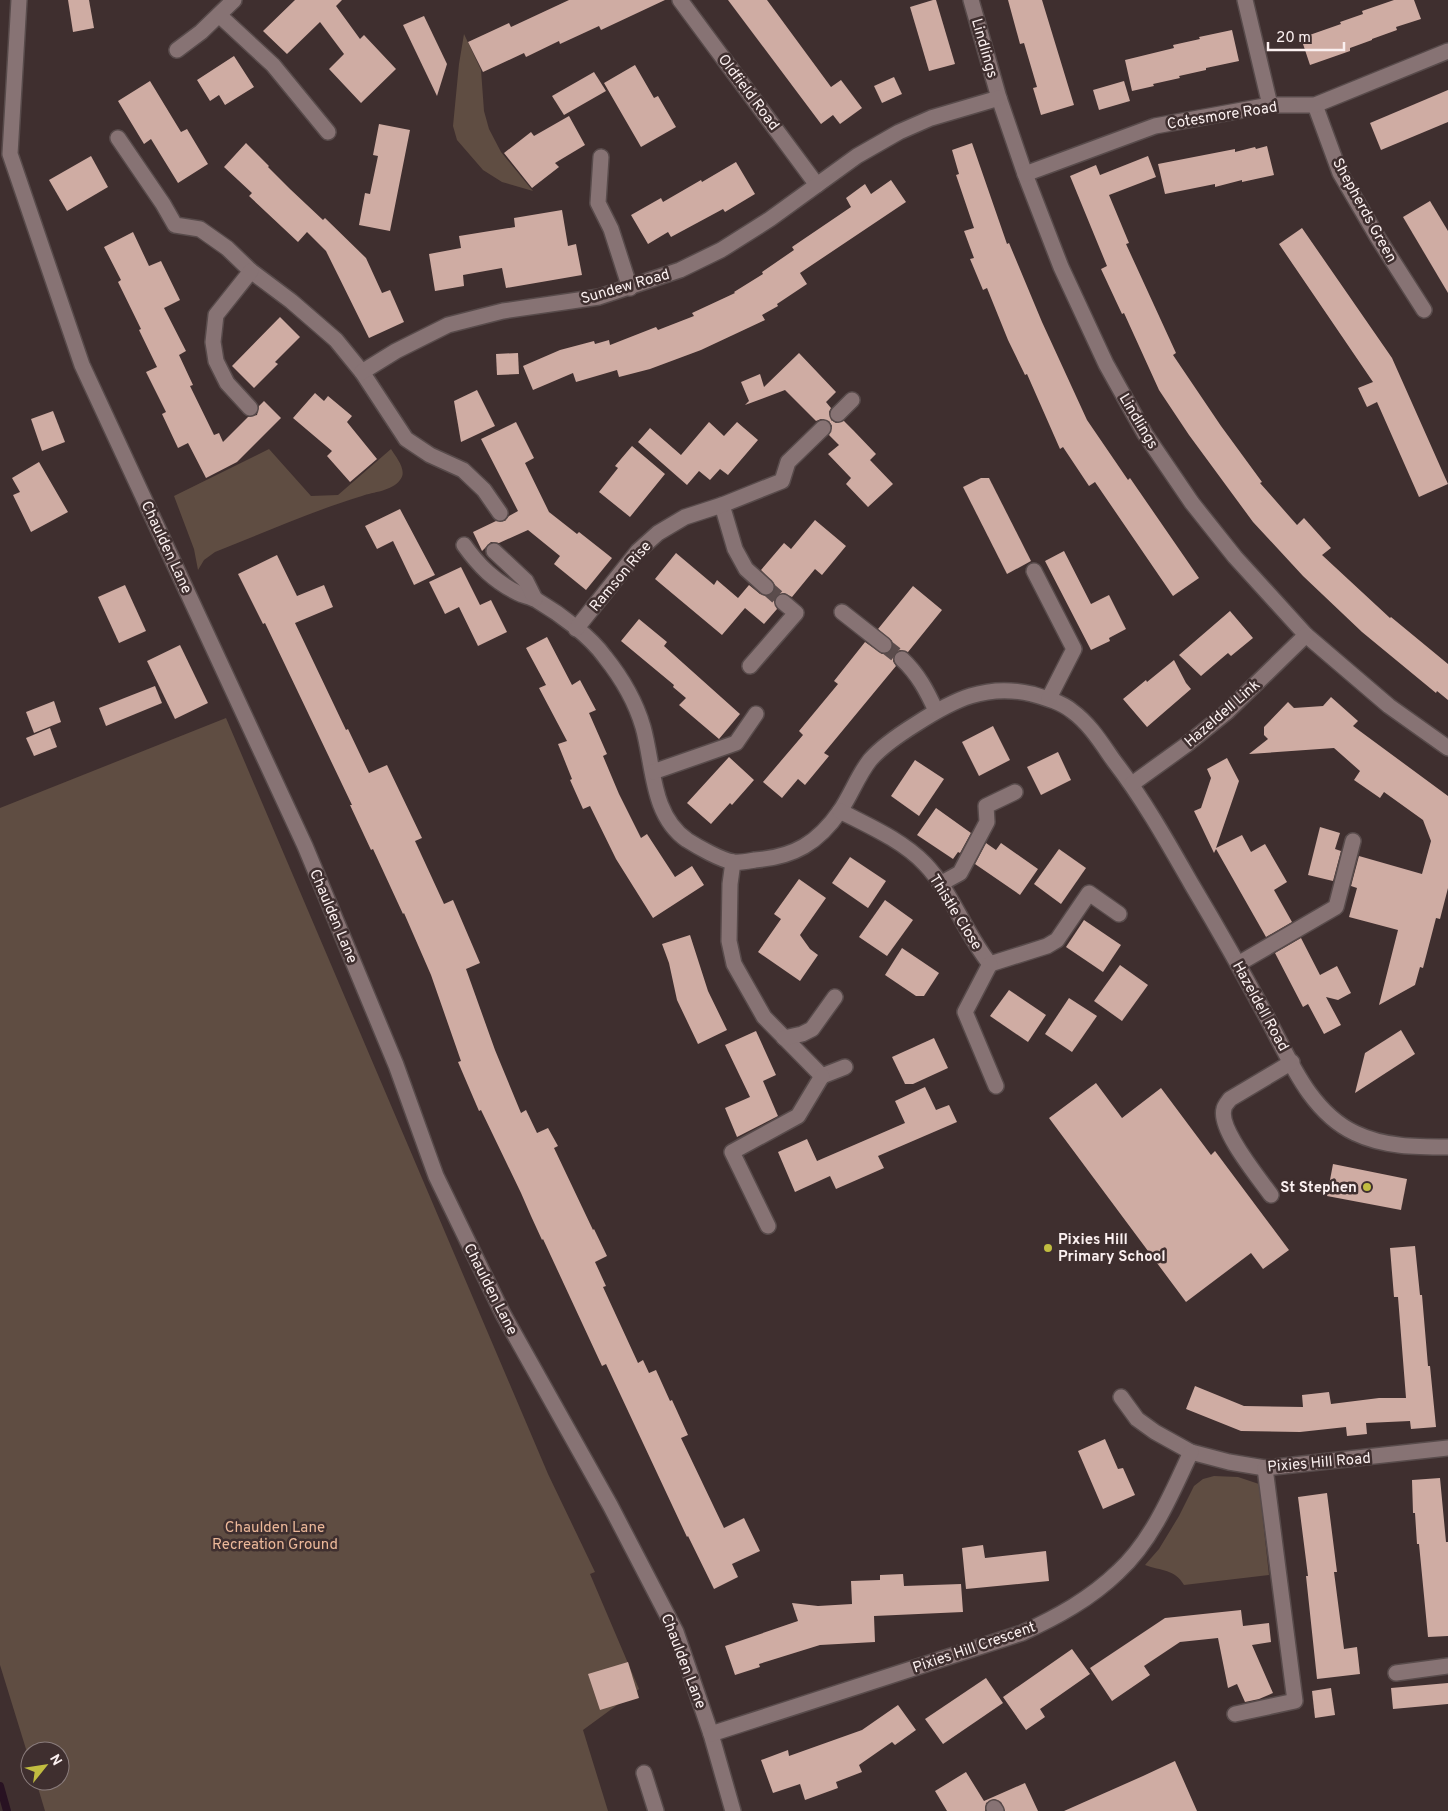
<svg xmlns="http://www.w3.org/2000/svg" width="1448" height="1811" viewBox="0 0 1448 1811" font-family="Overpass,sans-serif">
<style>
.green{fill:#5f4d42}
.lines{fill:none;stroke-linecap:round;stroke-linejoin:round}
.stream{stroke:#281222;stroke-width:8}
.building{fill:#cfaca3}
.minor-tunnel{stroke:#5b4c4c;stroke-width:15;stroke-dasharray:15 8;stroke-linecap:butt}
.minor-casing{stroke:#584b4b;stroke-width:18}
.minor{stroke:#877374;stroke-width:15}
.poi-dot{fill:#c1bd40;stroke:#3f2f2f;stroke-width:2}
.labels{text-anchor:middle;stroke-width:5;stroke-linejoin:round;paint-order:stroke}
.street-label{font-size:15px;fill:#fbf0f0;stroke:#3f2f2f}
.poi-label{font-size:15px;font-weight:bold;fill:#fbf0f0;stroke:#3f2f2f;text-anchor:end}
.park-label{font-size:15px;fill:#ecb899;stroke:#3f2f2f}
</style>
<rect width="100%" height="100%" fill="#3f2f2f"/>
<g class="green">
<polygon points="464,34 481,70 484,111 489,129 501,152 533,191 502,182 483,170 457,140 453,126 459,64"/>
<path d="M269,449l42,47 27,-1 53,-46c5,8 17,22 9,31 -8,11 -27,12 -38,16 -50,15 -98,37 -147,56l-11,8 -6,10 -4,-21 -20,-53z"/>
<polygon points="226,718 548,1474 595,1572 590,1574 639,1689 583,1730 608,1811 45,1811 36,1781 60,1781 60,1751 30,1751 30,1762 0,1665 0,808"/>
<path d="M1214,1476l24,1 21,7 10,91 -85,10c-9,-16 -23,-14 -39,-20l14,-16 20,-33 15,-30 9,-7z"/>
</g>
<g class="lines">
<polyline class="stream" points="0,1786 7,1811"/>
</g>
<g class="building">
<polygon points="68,0 89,0 94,28 73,32"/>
<polygon points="295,0 342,0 336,6 360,39 364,35 396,69 361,103 329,69 344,54 320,22 287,54 263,31"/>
<polygon points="569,0 665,0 601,30 599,26 560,44 559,41 526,57 524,53 483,72 468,42 509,23 511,27"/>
<polygon points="728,0 767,0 831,87 841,80 862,108 840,124 833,115 821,124"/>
<polygon points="933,0 936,0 955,64 929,71 910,7"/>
<polygon points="1008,0 1042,0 1074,105 1041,115 1033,88 1037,87 1024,43 1020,44"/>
<polygon points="1394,0 1414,0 1421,19 1396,27 1397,30 1372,39 1372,40 1350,48 1350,51 1310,65 1301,38 1341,24 1340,22 1363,14 1362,11"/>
<polygon points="424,16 447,64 437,96 403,25"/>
<polygon points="1232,30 1239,61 1206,68 1206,70 1179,76 1180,78 1153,84 1154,86 1132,91 1125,60 1174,48 1173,45 1200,39 1199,37"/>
<polygon points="234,56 254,87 225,105 219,95 210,101 197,80"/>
<polygon points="635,65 654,98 658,96 676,127 641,147 604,83"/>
<polygon points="594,72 606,91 564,115 552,96"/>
<polygon points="894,77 902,94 882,103 874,86"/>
<polygon points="150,81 181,132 187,129 208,164 178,183 151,139 144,144 118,101"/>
<polygon points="1124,81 1130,101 1099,110 1093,90"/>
<polygon points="1448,90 1448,122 1381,150 1370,123"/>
<polygon points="569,116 585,145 555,163 559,167 532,188 504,153 531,132 534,136"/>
<polygon points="379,124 410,130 390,231 359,225 365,193 370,194 378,156 373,155"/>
<polygon points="246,143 269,166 268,167 290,189 323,220 325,218 366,258 382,293 390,290 404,322 369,338 326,251 307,232 298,242 249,196 252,193 224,167"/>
<polygon points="972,143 1007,244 1009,243 1042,322 1087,420 1128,480 1130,478 1199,578 1173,596 1095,482 1089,486 1063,447 1060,449 1027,374 1025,375 1008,340 987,288 983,290 970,259 974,258 964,231 974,228 956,175 959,174 952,150"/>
<polygon points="1267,146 1274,175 1242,182 1242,180 1215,187 1215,184 1165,194 1158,164 1235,149 1235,152 1255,147 1256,149"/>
<polygon points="91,156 108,187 67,211 49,180"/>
<polygon points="1148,156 1156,177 1109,195 1129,243 1126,244 1176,353 1173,355 1221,426 1262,482 1260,483 1297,525 1304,518 1331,548 1322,555 1390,618 1391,617 1448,664 1448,700 1437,691 1436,693 1362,632 1303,576 1253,522 1189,435 1159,390 1124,313 1122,314 1101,269 1107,266 1070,176 1096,165 1100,175"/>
<polygon points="736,162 755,194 725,212 723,209 671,237 668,232 648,244 631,215 661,198 663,202 701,180 702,182"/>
<polygon points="891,180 906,202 800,273 807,284 777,304 778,306 762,315 765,320 701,350 650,369 619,377 617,370 576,382 573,373 533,390 523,366 560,350 594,341 595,344 609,340 610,345 656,327 658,330 694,316 692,313 735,293 734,292 763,274 762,272 794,250 792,247 851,207 846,198 865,184 871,194"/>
<polygon points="1430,201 1448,231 1448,293 1403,217"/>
<polygon points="562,210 568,246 576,244 582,275 506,288 502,268 463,275 464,286 435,291 429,254 461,248 459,236 515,227 514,218"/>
<polygon points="1302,228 1392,358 1448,484 1419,497 1377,402 1367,407 1358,388 1373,382 1279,244"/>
<polygon points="133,232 149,266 161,261 180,300 164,308 186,351 179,355 193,385 190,386 214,435 219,433 223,442 248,417 257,415 259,406 264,401 281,418 237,462 206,478 188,443 178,448 162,414 166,412 146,372 157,367 139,330 141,329 118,282 121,280 104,247"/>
<polygon points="280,317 300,337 275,362 278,364 254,388 232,366"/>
<polygon points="518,353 519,374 497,375 496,354"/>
<polygon points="799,353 836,392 826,402 831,408 829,412 831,420 836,423 844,421 853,430 876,454 870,460 893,484 868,507 846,484 851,478 828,454 839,445 829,435 832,426 829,421 821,419 816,421 785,390 745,405 749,401 741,382 760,374 764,387"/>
<polygon points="477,390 495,426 461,442 454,401"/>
<polygon points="315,393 324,401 328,396 352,416 347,422 377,459 350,482 327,456 332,451 293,418"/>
<polygon points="53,411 65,442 42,451 31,419"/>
<polygon points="516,422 534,458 525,463 549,512 577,534 579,532 612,558 586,590 554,564 560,556 528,530 499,543 491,542 482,551 473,532 496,521 505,521 509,516 518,511 481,439"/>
<polygon points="709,422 724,436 737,422 758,440 728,475 720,469 710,480 699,471 687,485 638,442 650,428 681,455"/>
<polygon points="632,446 665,474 630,517 599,492 618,468 615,466"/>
<polygon points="39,462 68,512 31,532 13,495 20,492 12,478"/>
<polygon points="981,478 989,478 1031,561 1007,574 963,487"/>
<polygon points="400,509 435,575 414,585 393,541 377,549 365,526"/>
<polygon points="815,520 846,546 822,575 815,569 792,597 784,593 776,596 774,601 777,609 764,624 745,608 722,635 655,579 676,553 714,585 717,580 738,598 749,585 760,594 769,596 775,589 775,585 761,570 784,543 791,549"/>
<polygon points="1064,551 1091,604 1109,595 1126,629 1109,638 1110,641 1091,650 1045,561"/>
<polygon points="277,555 297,596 324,585 333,607 295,623 346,730 348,729 369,773 387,765 422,838 415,841 444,904 453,900 480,963 466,969 495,1050 521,1113 526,1110 537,1133 548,1128 558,1146 554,1148 593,1230 594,1229 607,1256 595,1262 606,1286 603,1287 638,1363 643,1360 649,1373 656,1370 670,1401 672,1400 688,1435 681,1438 724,1528 744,1518 760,1551 732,1564 738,1577 714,1589 688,1536 687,1537 606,1364 602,1366 543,1239 542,1240 531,1216 521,1193 481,1110 479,1111 458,1062 461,1061 431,975 404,913 403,914 373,849 371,850 350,805 352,805 265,623 263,624 238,574"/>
<polygon points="461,567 480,605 491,600 507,632 478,646 459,607 445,614 429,582"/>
<polygon points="125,585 146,631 119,643 98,597"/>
<polygon points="913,586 942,610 908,652 900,650 895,653 893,661 896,666 824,753 829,756 805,785 798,779 782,798 763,782 803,735 799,731 838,684 834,681 865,642 882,654 887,654 892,650 892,641 878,629"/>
<polygon points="1230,611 1253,638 1231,656 1228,653 1201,676 1179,655"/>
<polygon points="639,619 667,642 664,646 740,714 719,739 679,705 686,698 673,687 674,685 621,641"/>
<polygon points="547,637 572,685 580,680 596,710 589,713 607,754 603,756 619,794 641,838 647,834 675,877 692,866 704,885 653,918 616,859 590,806 583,809 570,780 572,779 558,744 567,741 539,688 546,685 526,648"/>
<polygon points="180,645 208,703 175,719 147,661"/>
<polygon points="1174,660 1186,683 1191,689 1147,727 1123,699 1146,680 1147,682"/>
<polygon points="155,686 162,703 106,726 99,708"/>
<polygon points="1331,697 1358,721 1353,726 1448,796 1448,888 1440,919 1436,918 1423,968 1420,967 1415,985 1379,1005 1398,930 1349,917 1357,888 1351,886 1359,856 1422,874 1431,841 1423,820 1384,792 1380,798 1354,780 1360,771 1334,748 1249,754 1268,739 1264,735 1264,727 1288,702 1294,708 1323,706"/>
<polygon points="54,701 61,722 34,733 26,712"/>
<polygon points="993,726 1010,760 979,776 962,742"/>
<polygon points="50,728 57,747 34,756 26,738"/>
<polygon points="1058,752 1071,780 1041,795 1027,767"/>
<polygon points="729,757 754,780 732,805 730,803 711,824 687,803"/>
<polygon points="1227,758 1239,781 1216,848 1242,835 1251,852 1265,844 1287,882 1274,890 1292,922 1266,937 1216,849 1214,853 1194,811 1201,808 1211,778 1207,769"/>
<polygon points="915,760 944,779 919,816 891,796"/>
<polygon points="936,808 971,833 960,853 958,852 953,859 917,835"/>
<polygon points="1320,827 1340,833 1335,849 1341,851 1333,881 1308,875"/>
<polygon points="986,843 996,850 1001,843 1038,869 1020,895 975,864"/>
<polygon points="1059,849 1086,868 1061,904 1034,884"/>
<polygon points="850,857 886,881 868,908 832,883"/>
<polygon points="799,879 826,898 800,935 810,949 818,955 800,981 758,952 781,919 774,914"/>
<polygon points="885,900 913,920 887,956 859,937"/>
<polygon points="1084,920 1121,945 1103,972 1066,947"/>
<polygon points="690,935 708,991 727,1030 698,1044 677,1000 669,963 662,944"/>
<polygon points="1301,938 1320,975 1337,966 1351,993 1338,1000 1326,997 1341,1025 1324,1034 1308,1004 1303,1007 1275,953"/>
<polygon points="902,948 939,973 924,996 916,996 885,975"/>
<polygon points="1120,965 1148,985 1122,1021 1094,1001"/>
<polygon points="1009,990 1046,1015 1028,1042 990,1016"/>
<polygon points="1069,998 1097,1016 1072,1052 1045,1034"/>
<polygon points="1401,1030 1415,1054 1355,1093 1365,1053"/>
<polygon points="756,1031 776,1075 763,1081 778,1116 737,1137 725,1108 750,1097 725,1045"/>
<polygon points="934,1038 948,1068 913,1084 905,1084 892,1057"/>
<polygon points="1096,1083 1122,1118 1161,1088 1211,1155 1215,1151 1289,1250 1263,1269 1251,1253 1186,1302 1049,1118"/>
<polygon points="925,1087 936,1110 949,1105 957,1122 878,1156 884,1168 836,1189 830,1176 795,1192 778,1152 807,1139 817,1161 905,1123 895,1101"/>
<polygon points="1333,1164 1407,1179 1401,1210 1327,1196"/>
<polygon points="1415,1246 1420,1295 1422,1295 1428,1366 1430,1366 1436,1427 1411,1429 1410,1421 1366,1423 1367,1434 1347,1436 1346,1427 1300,1432 1241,1431 1186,1409 1195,1386 1244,1406 1303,1407 1302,1395 1329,1392 1331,1404 1379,1398 1406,1398 1398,1297 1394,1297 1390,1248"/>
<polygon points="1105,1439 1118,1469 1123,1468 1135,1495 1103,1509 1078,1451"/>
<polygon points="1440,1478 1446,1542 1448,1542 1448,1636 1428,1637 1419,1544 1417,1544 1415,1513 1413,1513 1412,1480"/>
<polygon points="1327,1493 1337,1572 1334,1572 1344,1649 1357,1647 1360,1674 1317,1679 1306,1576 1308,1576 1298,1497"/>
<polygon points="983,1545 985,1558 1046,1551 1049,1581 966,1589 962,1548"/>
<polygon points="903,1574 904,1586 961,1584 963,1612 874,1616 875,1642 820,1645 759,1664 760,1667 735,1675 725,1646 798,1621 792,1603 818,1606 852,1604 851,1581 880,1580 880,1575"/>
<polygon points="1241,1610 1243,1626 1269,1623 1271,1642 1252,1645 1273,1693 1259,1699 1245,1702 1237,1684 1228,1688 1218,1638 1180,1642 1144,1666 1150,1675 1112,1701 1090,1668 1165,1618"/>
<polygon points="1072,1649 1090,1674 1040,1709 1045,1717 1026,1730 1003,1697"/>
<polygon points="628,1662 639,1698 600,1710 588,1674"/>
<polygon points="986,1678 1003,1703 943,1744 925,1719"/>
<polygon points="1448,1683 1448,1704 1393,1709 1391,1688"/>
<polygon points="1331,1688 1335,1715 1315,1718 1312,1691"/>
<polygon points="898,1705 916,1730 895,1745 892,1742 859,1765 862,1772 836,1782 838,1788 805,1800 800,1784 773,1793 761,1760 788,1750 789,1756 862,1730"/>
<polygon points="1175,1761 1197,1811 1064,1811 1143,1776"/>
<polygon points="966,1772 984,1801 1025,1783 1038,1811 1005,1811 1001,1802 994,1799 986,1803 985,1811 947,1811 935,1791"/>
</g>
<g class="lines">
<g class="minor-tunnel">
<polyline points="766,587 783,602"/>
<polyline points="884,645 902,659"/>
</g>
<g class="minor-casing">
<g id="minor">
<polyline points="19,0 10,154 82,365 305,846 396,1065 436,1176 503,1314 610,1505 676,1632 711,1734 733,1811"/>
<polyline points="680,0 817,185"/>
<polyline points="971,0 999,98 1025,174 1061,267 1106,364 1145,434 1192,503 1235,557 1306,635 1389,706 1448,748"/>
<polyline points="1245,0 1270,105"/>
<polyline points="219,15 273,65 328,132"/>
<polyline points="177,50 201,32 234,0"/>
<polyline points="1315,105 1340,173 1378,238 1424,310"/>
<polyline points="118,138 163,204 175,225 200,229 227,248 251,271 291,301 336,340 362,372 406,439 430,455 463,470 484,490 500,513"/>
<polyline points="601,157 598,203 611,229 630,288"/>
<polyline points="1025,174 1155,126 1270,105 1315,105 1448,51"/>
<polyline points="362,372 396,351 448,325 503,311 599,297 680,270 721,250 770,219 857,156 899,132 931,118 999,98"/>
<polyline points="250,408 227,383 216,361 213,342 216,315 251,271"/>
<polyline points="838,414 852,400"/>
<polyline points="722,505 735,549 746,569 766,587"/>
<path d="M464,545c15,21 30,36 54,48 6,3 14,4 20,8 22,13 52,35 67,56 16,20 31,46 38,70 11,39 8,88 44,113 11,7 34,20 46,22 7,1 16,-1 22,-2 39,-3 63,-17 85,-49 11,-16 18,-36 30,-51 12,-14 30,-26 46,-36 37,-24 70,-41 116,-30 14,4 29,8 40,17 18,13 30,33 42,50 30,39 54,82 78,124 25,42 49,84 72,127 24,43 44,99 91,121 29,14 61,14 93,14"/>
<polyline points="494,551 526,581 535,599"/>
<polyline points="1034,571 1074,649 1049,698"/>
<polyline points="842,612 884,645"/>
<polyline points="576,629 638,551 658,533 685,517 722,505 782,481 788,462 823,428"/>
<path d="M902,659c16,15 25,32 34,52"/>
<polyline points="750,666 796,613 783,602"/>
<polyline points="653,772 736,743 756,714"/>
<polyline points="1132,784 1186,745 1227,712 1306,635"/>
<path d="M840,811c29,15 62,29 85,53 26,27 40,69 65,100l57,-18 10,-6 32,-47 30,21"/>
<polyline points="733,862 730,884 729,941 734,964 764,1017 822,1076 845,1067"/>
<polyline points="940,884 960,873 987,822 986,806 1015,792"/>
<polyline points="990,964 965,1012 996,1086"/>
<polyline points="1238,964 1336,907 1353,841"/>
<polyline points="784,1038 802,1034 812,1029 835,997"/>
<path d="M1271,1195c-12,-17 -53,-66 -47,-86 0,-3 4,-7 6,-10l62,-37"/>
<polyline points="768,1226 732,1152 798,1116 822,1076"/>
<polyline points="1121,1397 1137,1419 1155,1432 1191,1452 1229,1462 1265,1468 1448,1448"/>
<polyline points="1396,1673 1448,1666"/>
<polyline points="1235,1714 1295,1701 1265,1468"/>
<path d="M711,1734l311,-101c35,-16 68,-34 96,-61 34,-31 54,-79 73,-120"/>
<polyline points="644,1773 656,1811"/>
<polyline points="994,1808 996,1811"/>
</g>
</g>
<use href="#minor" class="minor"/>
</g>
<g class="poi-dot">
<circle cx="1367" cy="1187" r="5"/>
<circle cx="1048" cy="1248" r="5"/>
</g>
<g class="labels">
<g class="street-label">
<text transform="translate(985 48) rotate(74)" y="5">Lindlings</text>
<text transform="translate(749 92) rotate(53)" y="5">Oldfield Road</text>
<text transform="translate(1222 115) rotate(-9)" y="5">Cotesmore Road</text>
<text transform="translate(1365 210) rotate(61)" y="5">Shepherds Green</text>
<text transform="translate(625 286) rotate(-16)" y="5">Sundew Road</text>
<text transform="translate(1139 421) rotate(59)" y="5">Lindlings</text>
<text transform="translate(167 547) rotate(65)" y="5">Chaulden Lane</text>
<text transform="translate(620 576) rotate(-50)" y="5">Ramson Rise</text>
<text transform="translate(1222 713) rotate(-41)" y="5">Hazeldell Link</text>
<text transform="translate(956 912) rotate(58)" y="5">Thistle Close</text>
<text transform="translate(334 916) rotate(67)" y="5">Chaulden Lane</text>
<text transform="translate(1261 1006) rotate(61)" y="5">Hazeldell Road</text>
<text transform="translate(491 1289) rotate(63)" y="5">Chaulden Lane</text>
<text transform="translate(1319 1462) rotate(-5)" y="5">Pixies Hill Road</text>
<text transform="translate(974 1647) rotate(-19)" y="5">Pixies Hill Crescent</text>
<text transform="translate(684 1661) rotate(69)" y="5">Chaulden Lane</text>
</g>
<g class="poi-label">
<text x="1357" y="1192">St Stephen</text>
<text x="1058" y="1244" text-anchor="start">Pixies Hill<tspan x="1058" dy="17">Primary School</tspan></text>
</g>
<g class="park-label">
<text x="275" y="1532">Chaulden Lane<tspan x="275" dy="17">Recreation Ground</tspan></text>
</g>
</g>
<g transform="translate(45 1766) rotate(60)"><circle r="24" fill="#3f2f2f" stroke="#8a7c7c"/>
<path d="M0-4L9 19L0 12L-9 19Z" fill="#c1bd40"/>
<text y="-8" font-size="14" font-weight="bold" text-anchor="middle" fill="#fbf0f0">N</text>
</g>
<path d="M1268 42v8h76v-8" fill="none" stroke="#fbf0f0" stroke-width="2.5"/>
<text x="1276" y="42" font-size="15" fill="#fbf0f0" stroke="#3f2f2f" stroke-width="4" paint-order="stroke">20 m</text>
</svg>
